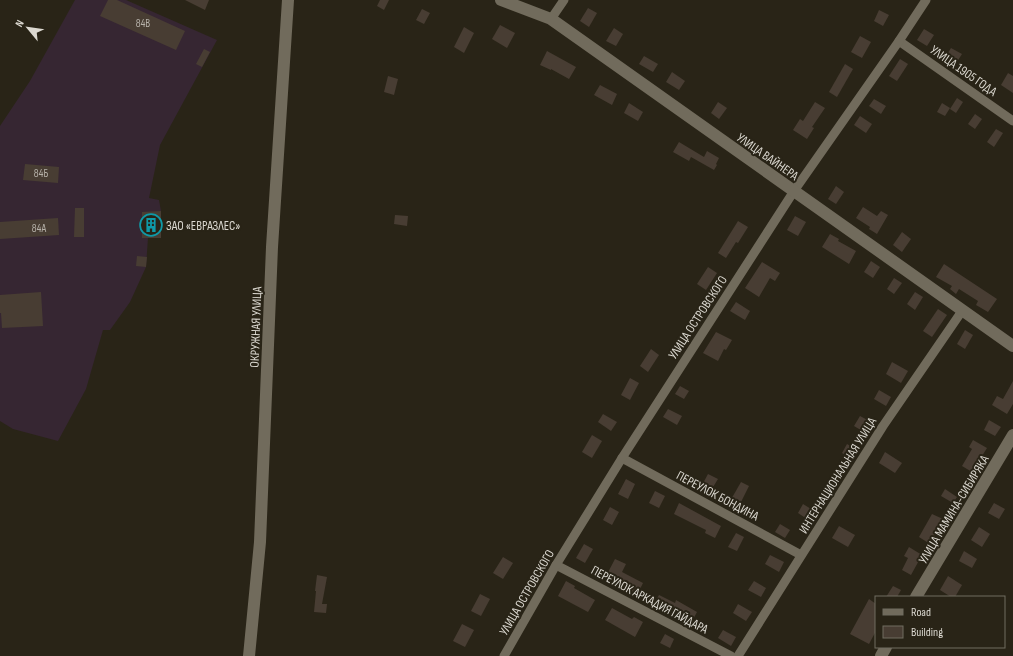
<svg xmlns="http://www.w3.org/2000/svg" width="1013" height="656" viewBox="0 0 1013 656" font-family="'Sofia Sans Condensed',sans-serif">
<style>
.industrial{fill:#362632}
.building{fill:#483d33}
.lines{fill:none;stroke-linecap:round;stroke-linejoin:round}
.street{stroke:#716b5c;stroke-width:9}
.secondary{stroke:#716b5c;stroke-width:12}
.labels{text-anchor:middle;stroke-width:4;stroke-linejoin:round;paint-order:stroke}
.number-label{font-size:11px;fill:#b6b1a9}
.street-label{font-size:13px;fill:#dbd8d0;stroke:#292417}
.poi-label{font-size:13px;fill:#dbd8d0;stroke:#292417;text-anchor:start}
</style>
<rect width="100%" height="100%" fill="#292417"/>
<polygon class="industrial" points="75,0 126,0 217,40 160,145 149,198 159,200 161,211 161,238 148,238 146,267 130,302 110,330 103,330 86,389 58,441 13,429 0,421 0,126 30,81"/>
<g class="building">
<polygon points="108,0 117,0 185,31 176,50 100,16"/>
<polygon points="185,0 209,0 205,10"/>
<polygon points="380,0 389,0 384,10 377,6"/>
<polygon points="588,8 597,13 589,27 580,21"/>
<polygon points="422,9 430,13 424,24 416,20"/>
<polygon points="879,10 889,15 883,26 874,21"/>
<polygon points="500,25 515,33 507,48 492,39"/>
<polygon points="464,27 474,33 464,53 454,47"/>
<polygon points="614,28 623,34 616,46 606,41"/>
<polygon points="924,29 934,35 927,46 917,40"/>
<polygon points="860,36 871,42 862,58 851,52"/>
<polygon points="951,48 962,54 955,65 944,59"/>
<polygon points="204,49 210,52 202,67 196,64"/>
<polygon points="547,51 576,67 569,79 551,69 551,70 540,65"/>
<polygon points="644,56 658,64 653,72 639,64"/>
<polygon points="900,59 908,64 897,81 889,76"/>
<polygon points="845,64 853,69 837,97 829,92"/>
<polygon points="672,72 685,81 679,90 666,82"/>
<polygon points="1008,73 1013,76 1013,93 1001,85"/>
<polygon points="388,76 398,79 394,95 384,92"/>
<polygon points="600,85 617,94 612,105 594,95"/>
<polygon points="957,98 963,102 956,113 950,109"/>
<polygon points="874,99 886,106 881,114 869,106"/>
<polygon points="718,102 727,108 719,119 711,113"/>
<polygon points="815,102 825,108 812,127 814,128 807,139 793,130 800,119 803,121"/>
<polygon points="629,103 643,112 638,121 624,113"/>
<polygon points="942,103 950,108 945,116 937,112"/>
<polygon points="975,114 982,119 975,129 968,124"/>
<polygon points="860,116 872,124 866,133 854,125"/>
<polygon points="996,129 1003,133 994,147 987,142"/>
<polygon points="679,142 704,157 707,151 719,158 716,164 717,165 714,170 691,157 689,161 673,152"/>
<polygon points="25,164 59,167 58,183 23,180"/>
<polygon points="836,186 844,192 836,204 828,199"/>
<polygon points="863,207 877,216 881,211 888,215 877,234 869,229 870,227 856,218"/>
<polygon points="75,208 84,208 84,237 74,237"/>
<polygon points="161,211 161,238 142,238 142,212"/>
<polygon points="395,215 408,216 407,226 394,224"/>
<polygon points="795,216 806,222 798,236 787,230"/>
<polygon points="58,218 59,235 0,239 0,222"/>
<polygon points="738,221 748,227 738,243 736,242 726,258 718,253"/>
<polygon points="902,232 911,239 902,252 893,245"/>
<polygon points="830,234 839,239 838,241 856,251 849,264 822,247"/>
<polygon points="137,256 147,257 146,267 136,266"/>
<polygon points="871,261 880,267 873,278 864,272"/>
<polygon points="762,262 780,273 775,281 770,278 759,297 745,288"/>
<polygon points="944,264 997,299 988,312 976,305 978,301 959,289 956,294 950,289 952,286 936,277"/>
<polygon points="708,267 717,273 706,290 697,284"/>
<polygon points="894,278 902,283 894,294 887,289"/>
<polygon points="41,292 43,326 2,328 1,313 0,313 0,295"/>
<polygon points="915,292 923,297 915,310 907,304"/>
<polygon points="736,302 750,311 745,320 730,311"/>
<polygon points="938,309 947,315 932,337 923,331"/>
<polygon points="965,330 973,335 965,349 957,344"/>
<polygon points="716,332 732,340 726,350 724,349 718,361 703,353"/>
<polygon points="651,349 659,355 648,372 640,366"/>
<polygon points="892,362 908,371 901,383 886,374"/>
<polygon points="630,378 639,383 630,400 621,395"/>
<polygon points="1013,381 1013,404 1007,414 992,405 997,396 1003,399"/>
<polygon points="680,386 689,391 684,399 675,394"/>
<polygon points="879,390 891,397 886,406 874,399"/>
<polygon points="668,409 682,416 677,425 663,417"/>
<polygon points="603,414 617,422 611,431 598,422"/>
<polygon points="860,416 875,424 869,435 854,426"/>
<polygon points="989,420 1001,427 995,436 984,430"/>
<polygon points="592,435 602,441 592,458 582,452"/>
<polygon points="973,440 987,448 972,472 962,466 972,449 969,447"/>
<polygon points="847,444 857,450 852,459 842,453"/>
<polygon points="885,452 902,463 895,473 879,463"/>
<polygon points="708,474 718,479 710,492 701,487"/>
<polygon points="626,479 635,484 628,499 618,494"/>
<polygon points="741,482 749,486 738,508 729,503"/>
<polygon points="945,489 957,497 953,503 941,496"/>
<polygon points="655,491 665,496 659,508 649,503"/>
<polygon points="679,503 721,526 715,538 705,533 706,530 674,514"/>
<polygon points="994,503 1005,509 999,519 988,513"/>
<polygon points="803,504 816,512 810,521 798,513"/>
<polygon points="610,507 619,512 612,525 603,520"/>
<polygon points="932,514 943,519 930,544 919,537"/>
<polygon points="780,524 790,530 785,538 775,532"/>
<polygon points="839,526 855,535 848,547 832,538"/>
<polygon points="979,527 990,534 982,547 971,540"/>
<polygon points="736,533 744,537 737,551 728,547"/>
<polygon points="584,544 593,549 585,563 576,558"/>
<polygon points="909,547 922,555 911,575 902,570 908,558 904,556"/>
<polygon points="964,551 977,559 972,568 959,561"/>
<polygon points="770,555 784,562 779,572 765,564"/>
<polygon points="503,557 513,563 503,579 493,573"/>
<polygon points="615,559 626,564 622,572 643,583 637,595 626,590 627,589 605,578"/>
<polygon points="317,575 327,577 322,604 327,604 326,613 314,612 316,591 315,591"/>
<polygon points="948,576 962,585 955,597 951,597 940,590"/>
<polygon points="566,581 575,586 574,588 595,600 588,612 558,596"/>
<polygon points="754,581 766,588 761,597 748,590"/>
<polygon points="893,586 901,590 897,597 886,597"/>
<polygon points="480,594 490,599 481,616 471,611"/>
<polygon points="659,595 675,603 676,600 697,612 690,625 654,604"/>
<polygon points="869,599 876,604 876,631 869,644 850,634"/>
<polygon points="738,604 752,612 746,621 733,613"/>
<polygon points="612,608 632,619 634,617 643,622 635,637 605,620"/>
<polygon points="462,624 474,630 465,647 453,641"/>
<polygon points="723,630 736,637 731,646 718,638"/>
<polygon points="665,634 674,639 670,648 660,643"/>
</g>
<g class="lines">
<g class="street">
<polyline points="551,19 564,0"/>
<polyline points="899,41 1013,121"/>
<polyline points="622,458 801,555"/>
<polyline points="556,565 731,656"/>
<polyline points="504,656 556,565 622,458 794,191 899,41 926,0"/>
<polyline points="738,656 883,426 962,311"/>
</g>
<g class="secondary">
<polyline points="501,0 551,19 1013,346"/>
<polyline points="916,597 1013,435"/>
<polyline points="249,656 260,542 272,247 288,0"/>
<polyline points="881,656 886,647"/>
</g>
</g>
<defs>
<g id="building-ring" transform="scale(1.15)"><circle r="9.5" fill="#292417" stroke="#0f9aa8" stroke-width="1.5"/><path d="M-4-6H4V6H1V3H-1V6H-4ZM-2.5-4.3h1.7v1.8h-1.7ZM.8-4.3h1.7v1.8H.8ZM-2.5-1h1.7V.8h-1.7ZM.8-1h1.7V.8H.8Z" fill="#0f9aa8"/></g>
</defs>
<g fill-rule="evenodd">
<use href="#building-ring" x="151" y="225"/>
</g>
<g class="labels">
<g class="number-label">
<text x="143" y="27">84В</text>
<text x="41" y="177">84Б</text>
<text x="39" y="232">84А</text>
</g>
<g class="street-label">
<text transform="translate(964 70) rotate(35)" y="5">УЛИЦА 1905 ГОДА</text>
<text transform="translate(768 156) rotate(35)" y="5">УЛИЦА ВАЙНЕРА</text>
<text transform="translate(697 317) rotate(-57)" y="5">УЛИЦА ОСТРОВСКОГО</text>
<text transform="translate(255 327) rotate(-88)" y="5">ОКРУЖНАЯ УЛИЦА</text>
<text transform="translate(837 475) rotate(-58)" y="5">ИНТЕРНАЦИОНАЛЬНАЯ УЛИЦА</text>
<text transform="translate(718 495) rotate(28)" y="5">ПЕРЕУЛОК БОНДИНА</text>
<text transform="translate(953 509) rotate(-59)" y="5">УЛИЦА МАМИНА-СИБИРЯКА</text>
<text transform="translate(526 592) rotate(-60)" y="5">УЛИЦА ОСТРОВСКОГО</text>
<text transform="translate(650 599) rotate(28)" y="5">ПЕРЕУЛОК АРКАДИЯ ГАЙДАРА</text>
</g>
<g class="poi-label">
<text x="166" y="230">ЗАО «ЕВРАЗЛЕС»</text>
</g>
</g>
<rect x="875" y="596" width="130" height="52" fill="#292417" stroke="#706c61"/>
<rect x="883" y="609" width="20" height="6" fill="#716b5c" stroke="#706c61"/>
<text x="911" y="616" font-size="12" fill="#dbd8d0">Road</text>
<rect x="883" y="626" width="20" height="12" fill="#483d33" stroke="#706c61"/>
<text x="911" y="636" font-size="12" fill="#dbd8d0">Building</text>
<g transform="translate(28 28) rotate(299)" stroke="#292417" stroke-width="3" paint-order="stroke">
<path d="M0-3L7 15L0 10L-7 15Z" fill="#dbd8d0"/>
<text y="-6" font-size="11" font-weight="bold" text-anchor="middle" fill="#dbd8d0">N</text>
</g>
</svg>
